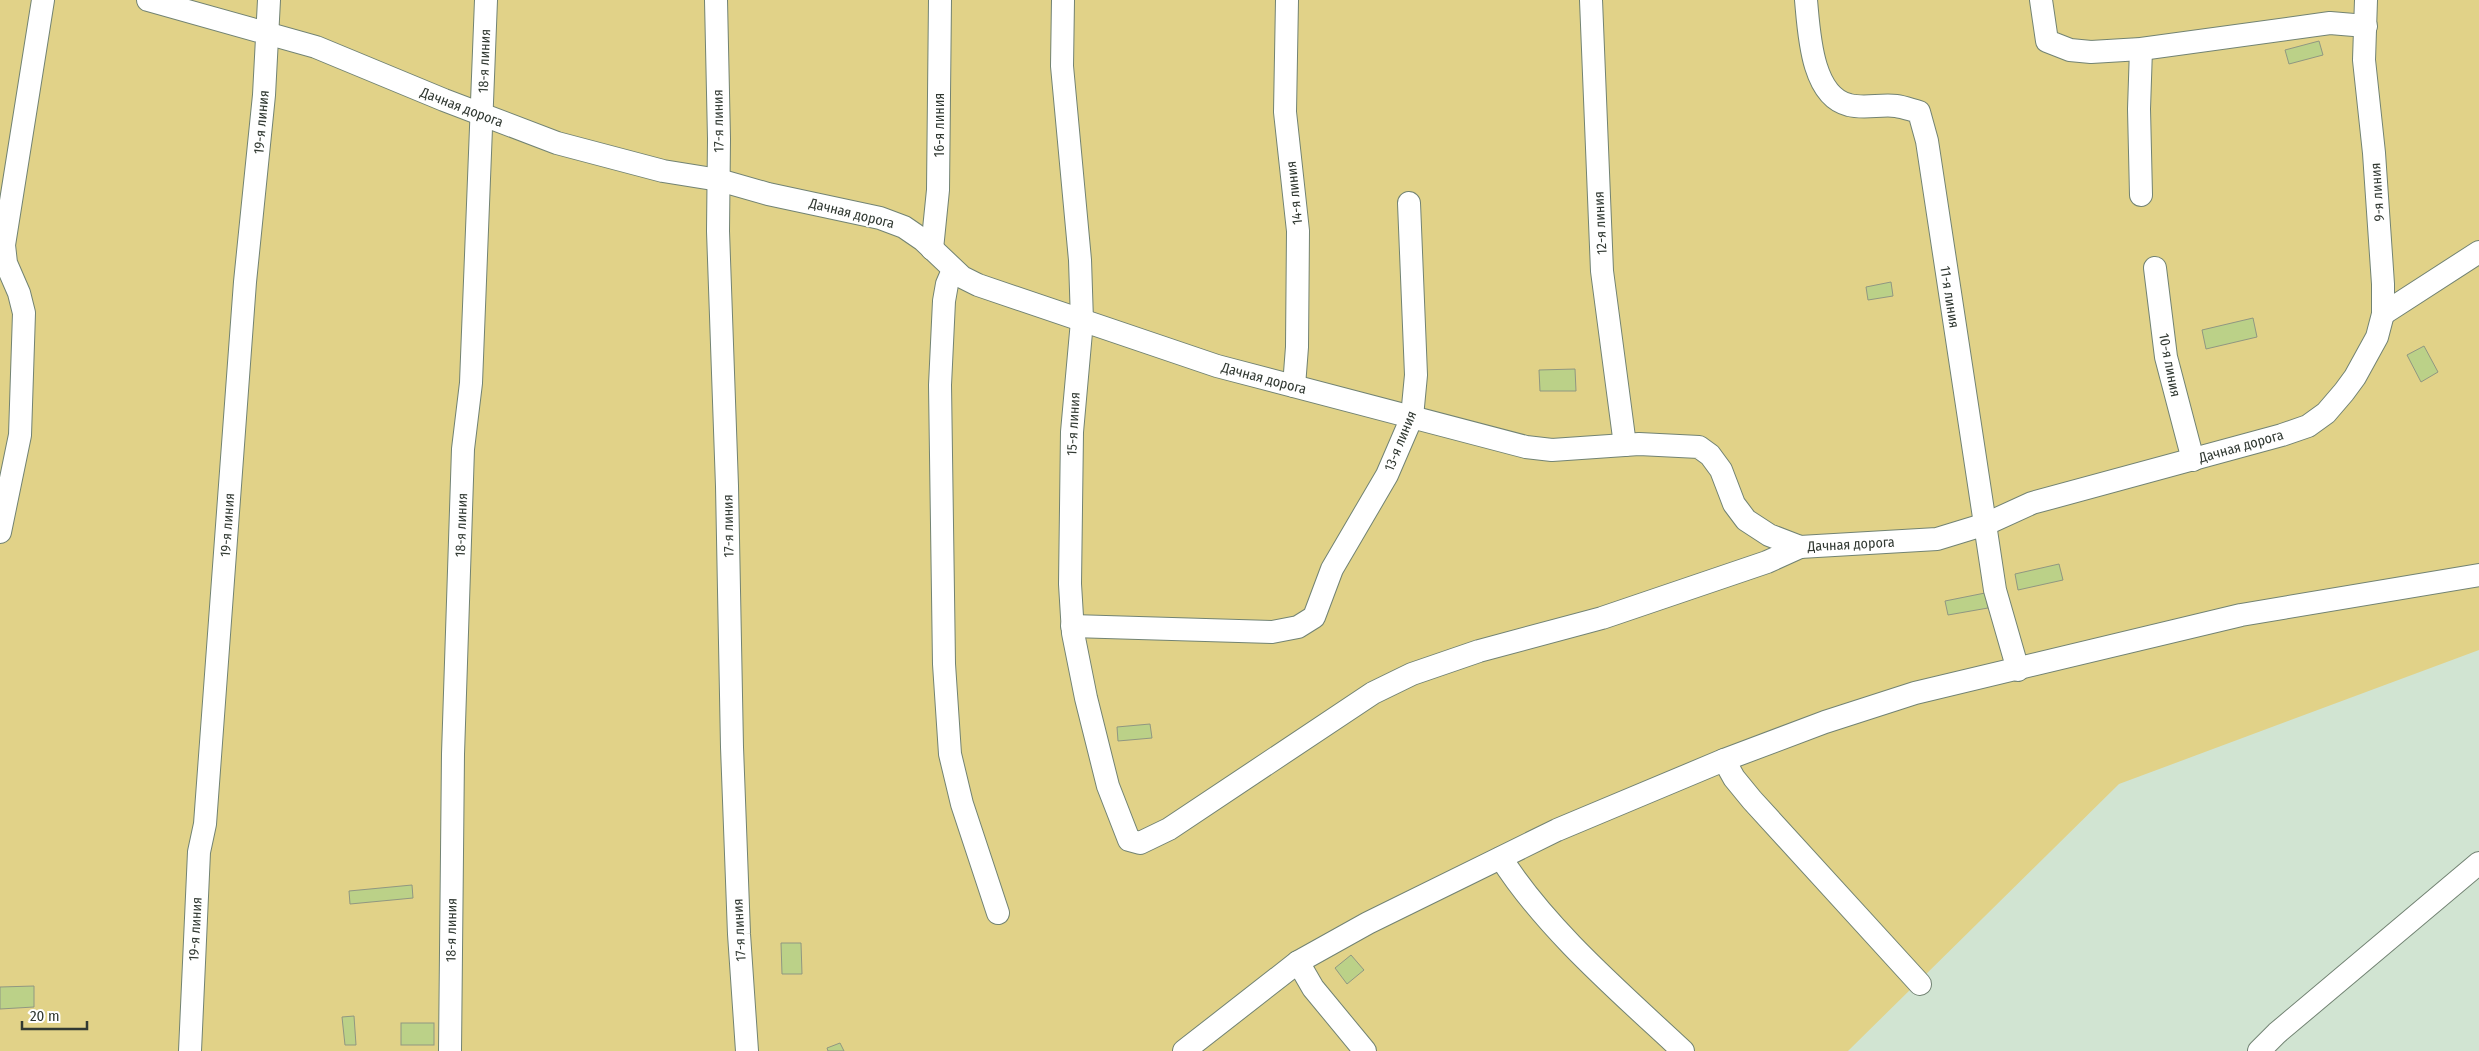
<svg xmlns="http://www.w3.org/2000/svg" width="2479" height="1051" viewBox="0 0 2479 1051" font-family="'Fira Sans Condensed',sans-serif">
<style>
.green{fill:#e1d288}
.building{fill:#bbd188;stroke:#909781}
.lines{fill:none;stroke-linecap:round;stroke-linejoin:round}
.minor-casing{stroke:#728373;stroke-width:24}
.minor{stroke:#fff;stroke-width:22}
.labels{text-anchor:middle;stroke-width:4;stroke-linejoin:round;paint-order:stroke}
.street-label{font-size:14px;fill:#313932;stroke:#fff}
</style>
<rect width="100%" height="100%" fill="#d1e4d2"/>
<polygon class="green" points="0,0 2479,0 2479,650 2119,784 1848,1051 0,1051"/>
<g class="building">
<polygon points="2319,41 2323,55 2289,64 2285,50"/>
<polygon points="1891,282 1893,296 1868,300 1866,287"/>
<polygon points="2253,318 2257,337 2206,349 2202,330"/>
<polygon points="2424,346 2438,372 2421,382 2407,355"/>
<polygon points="1575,369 1576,391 1540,391 1539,370"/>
<polygon points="2059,564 2063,580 2018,590 2015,574"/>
<polygon points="1985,593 1988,608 1948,615 1945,601"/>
<polygon points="1150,724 1152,738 1118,741 1117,727"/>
<polygon points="412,885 413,898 350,904 349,891"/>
<polygon points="781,943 801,943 802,974 782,974"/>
<polygon points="1351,955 1364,970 1347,984 1335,968"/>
<polygon points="34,986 34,1007 0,1009 0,987"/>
<polygon points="354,1016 356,1045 345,1045 342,1017"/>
<rect x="401" y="1023" width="33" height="22"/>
<polygon points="840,1043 844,1051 828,1051 827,1048"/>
</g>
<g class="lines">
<g class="minor-casing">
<g id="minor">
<polyline points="148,0 316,47 444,100 557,143 663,171 719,180 768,194 880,218 904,227 923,240 962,277 978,285 1217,366 1526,447 1552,450 1639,444 1699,447 1710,455 1721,470 1734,504 1746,520 1769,535 1800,547 1937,539 1986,524 2032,503 2282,435 2308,426 2326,413 2344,392 2355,377 2377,337 2383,314 2383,284 2374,153 2364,60 2366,0"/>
<polyline points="716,0 719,139 718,231 727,486 732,747 739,934 747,1051"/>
<polyline points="1063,0 1062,66 1080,260 1082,321 1072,432 1070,584 1073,633 1086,698 1108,786 1129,840 1140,843 1169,829 1373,693 1412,674 1479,651 1602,618 1767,562 1800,547"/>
<polyline points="1287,0 1285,112 1298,231 1297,347 1294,386"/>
<polyline points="1591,0 1602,271 1625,445"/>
<path d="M1806,0c3,31 5,96 43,105 15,4 32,-1 47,1 8,1 15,4 23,6l8,29 68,449 23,80"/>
<polyline points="2041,0 2047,41 2070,50 2091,52 2141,49 2330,23 2366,26"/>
<polyline points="2141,195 2139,109 2141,49"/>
<polyline points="932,249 938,190 940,0"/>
<polyline points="2155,268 2166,357 2193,460"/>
<polyline points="953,270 947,284 944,301 940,385 944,664 950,754 962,804 998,913"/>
<polyline points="2383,314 2479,252"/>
<polyline points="0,532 20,435 24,313 19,293 6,263 4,245 43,0"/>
<polyline points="1072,626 1272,632 1298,627 1314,617 1332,569 1387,475 1412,417 1416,375 1409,203"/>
<polyline points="1724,760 1734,778 1752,800 1920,984"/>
<path d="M1501,858c45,71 120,135 182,193"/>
<polyline points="1298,962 1313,988 1365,1051"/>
<polyline points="190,1051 199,852 205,824 245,282 264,95 269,0"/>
<polyline points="450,1051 453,754 463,449 471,383 486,0"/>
<polyline points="1184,1051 1298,962 1368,923 1557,830 1724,760 1825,722 1915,693 2241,615 2479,575"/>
<polyline points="2259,1051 2277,1033 2479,863"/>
</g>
</g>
<use href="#minor" class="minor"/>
</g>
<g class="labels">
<g class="street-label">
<text transform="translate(484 61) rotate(-88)" y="5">18-я линия</text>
<text transform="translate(462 107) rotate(21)" y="5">Дачная дорога</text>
<text transform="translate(718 121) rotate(-91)" y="5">17-я линия</text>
<text transform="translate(261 122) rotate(-85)" y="5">19-я линия</text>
<text transform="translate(939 125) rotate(-90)" y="5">16-я линия</text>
<text transform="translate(2377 192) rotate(-94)" y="5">9-я линия</text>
<text transform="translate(1294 193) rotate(-96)" y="5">14-я линия</text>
<text transform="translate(852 213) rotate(14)" y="5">Дачная дорога</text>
<text transform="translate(1600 223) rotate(-93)" y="5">12-я линия</text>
<text transform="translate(1950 297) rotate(81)" y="5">11-я линия</text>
<text transform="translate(2170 365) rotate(79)" y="5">10-я линия</text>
<text transform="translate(1264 378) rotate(15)" y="5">Дачная дорога</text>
<text transform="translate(1073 424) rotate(-87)" y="5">15-я линия</text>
<text transform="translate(1400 441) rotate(-68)" y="5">13-я линия</text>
<text transform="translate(2241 446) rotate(-16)" y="5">Дачная дорога</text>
<text transform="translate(227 525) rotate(-86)" y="5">19-я линия</text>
<text transform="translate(461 525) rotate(-88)" y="5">18-я линия</text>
<text transform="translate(728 526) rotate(-91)" y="5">17-я линия</text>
<text transform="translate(1851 544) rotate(-3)" y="5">Дачная дорога</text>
<text transform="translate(195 929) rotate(-87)" y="5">19-я линия</text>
<text transform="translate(451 930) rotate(-89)" y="5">18-я линия</text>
<text transform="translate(739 930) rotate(-93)" y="5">17-я линия</text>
</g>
</g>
<path d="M22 1021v8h65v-8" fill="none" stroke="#313932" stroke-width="2.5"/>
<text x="30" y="1021" font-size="15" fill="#313932" stroke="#ffffff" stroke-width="4" paint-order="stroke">20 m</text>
</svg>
